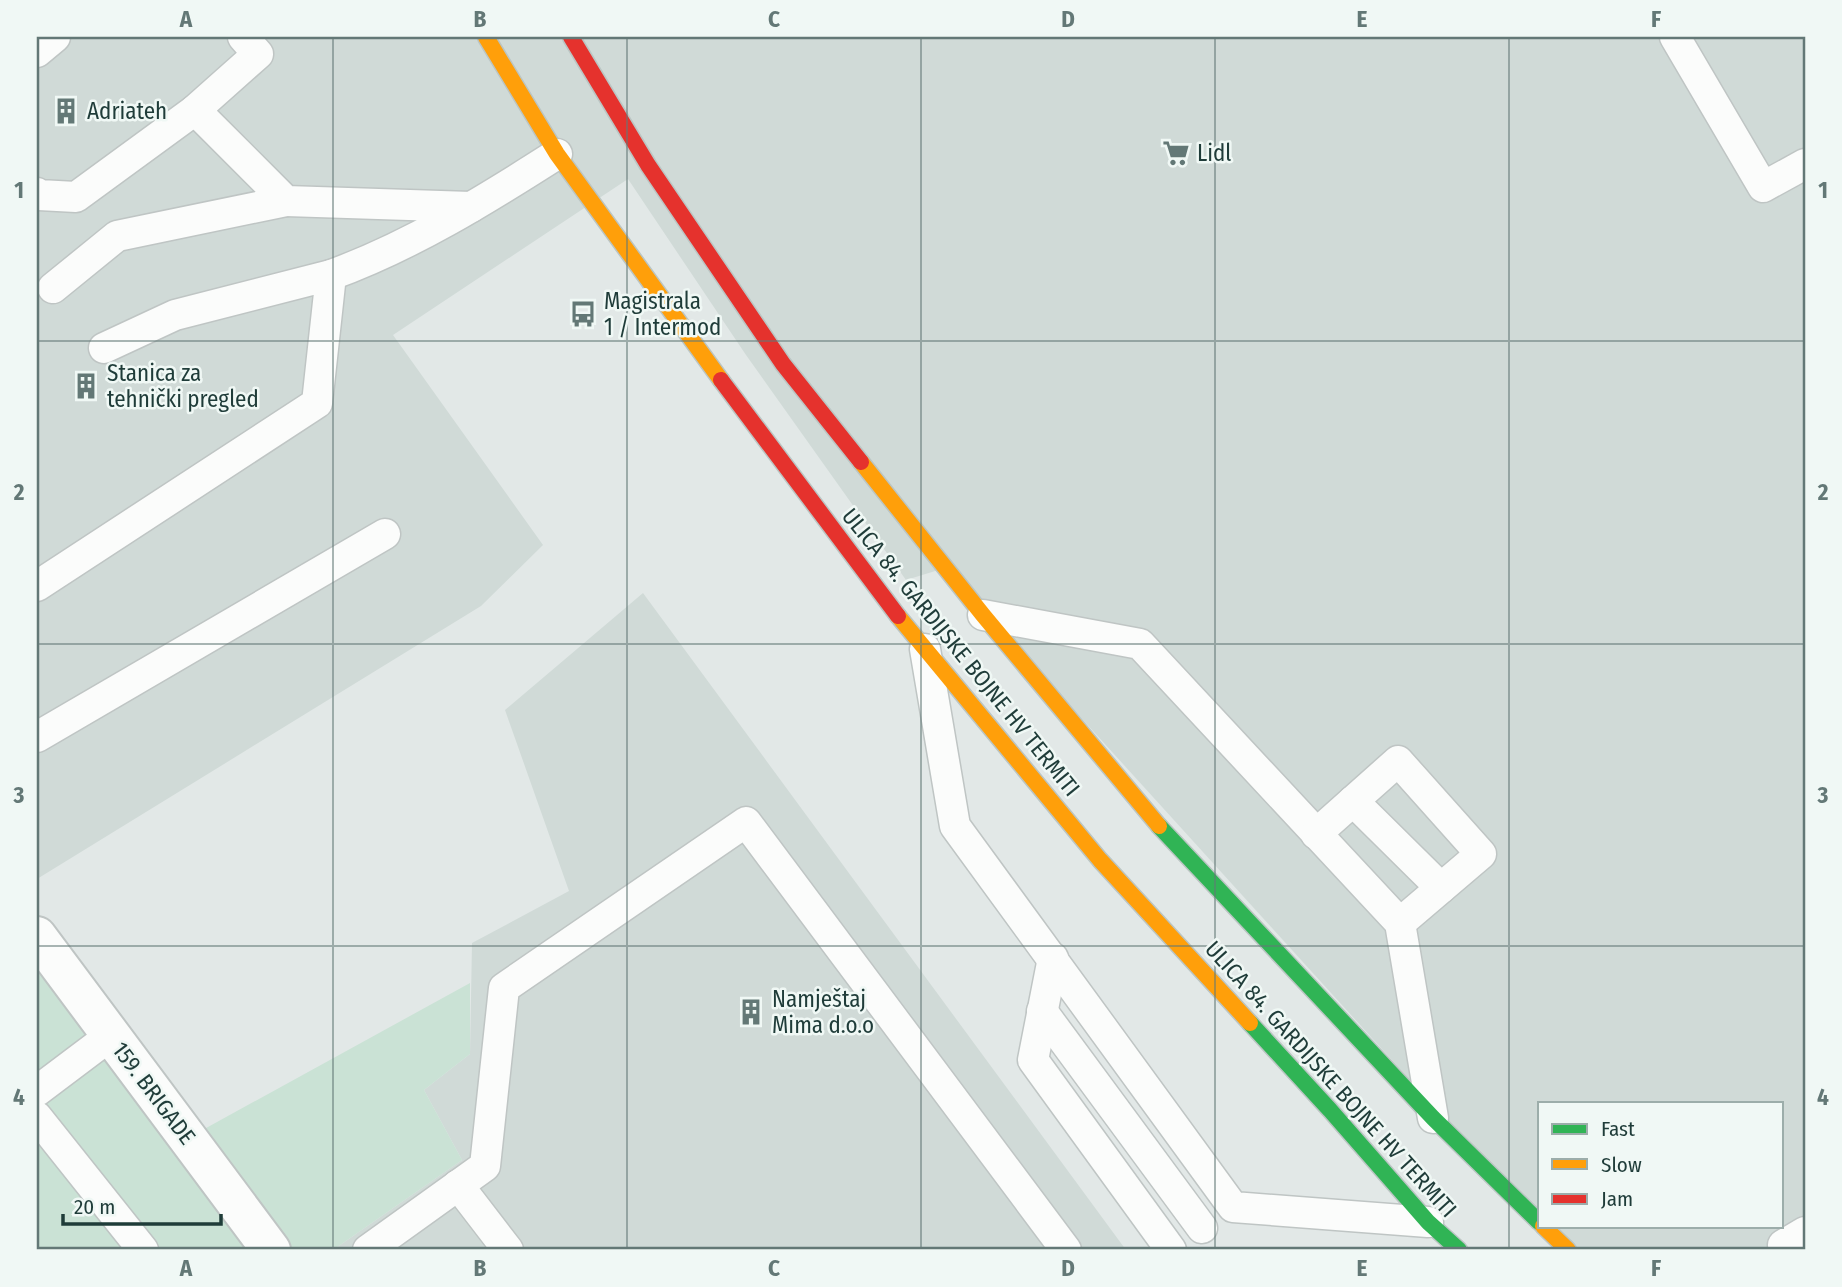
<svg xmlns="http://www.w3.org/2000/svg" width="1842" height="1287" viewBox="0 0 1842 1287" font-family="'Fira Sans Condensed',sans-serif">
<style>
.built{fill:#d0dad7}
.green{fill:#cae2d5}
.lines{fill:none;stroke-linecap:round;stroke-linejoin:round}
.lane-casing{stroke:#bfc5c4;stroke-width:33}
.street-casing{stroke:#bfc5c4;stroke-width:42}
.fast-casing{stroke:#bbc5c3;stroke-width:19}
.slow-casing{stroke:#bbc5c3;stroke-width:19}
.jam-casing{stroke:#bbc5c3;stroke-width:19}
.lane{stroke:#fbfcfb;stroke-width:30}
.street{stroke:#fbfcfb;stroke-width:38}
.fast{stroke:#30b455;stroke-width:16}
.slow{stroke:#ff9f0a;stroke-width:16}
.jam{stroke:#e5322d;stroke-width:16}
.grid{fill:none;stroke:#637876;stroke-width:2;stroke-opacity:0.55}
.labels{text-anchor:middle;stroke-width:5;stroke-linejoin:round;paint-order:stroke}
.poi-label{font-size:23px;fill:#1f3c39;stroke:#f0f8f5;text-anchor:start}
.street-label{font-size:23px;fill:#1f3c39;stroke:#f0f8f5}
.neatline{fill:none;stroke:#637876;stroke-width:2.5}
.grid-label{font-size:23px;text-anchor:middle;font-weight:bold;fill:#637876}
</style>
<rect width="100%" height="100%" fill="#e2e8e7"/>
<g class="built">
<polygon points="37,37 1805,37 1805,1250 1568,1250 1543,1226 1781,1226 1781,1103 1539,1103 1539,1222 945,568 906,580 746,355 628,179 393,335 543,545 481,606 37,879"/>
<polygon points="643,593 1126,1250 333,1250 462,1160 424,1090 470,1054 472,943 569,891 505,710"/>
</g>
<polygon class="green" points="37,936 188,1138 470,983 470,1054 424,1090 462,1160 333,1250 37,1250"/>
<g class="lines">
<g class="lane-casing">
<g id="lane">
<polyline points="243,37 258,54 195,110 286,201 471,207"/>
<polyline points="1675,37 1763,187 1805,164"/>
<polyline points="37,52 55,37"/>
<polyline points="37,193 39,195 76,197 195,110"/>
<path d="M331,275c80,-29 154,-75 226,-121"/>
<polyline points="53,288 117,236 286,201"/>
<polyline points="37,586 317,403 331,275 175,315 104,348"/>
<polyline points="983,615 1140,644 1400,923 1433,1118"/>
<polyline points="925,649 955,826 1233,1207 1428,1222"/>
<polyline points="37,737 385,534"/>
<polyline points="1353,801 1441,888"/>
<polyline points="1316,834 1398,761 1481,854 1400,923"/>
<polyline points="1053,958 1033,1060 1171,1250"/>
<polyline points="1042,1011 1202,1228"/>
<polyline points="37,1091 110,1036"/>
<polyline points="37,1117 143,1250"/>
<polyline points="458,1185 508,1250"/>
<polyline points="368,1250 485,1166 504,988 746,822 1066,1250"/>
<polyline points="1791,1250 1783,1245 1805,1232"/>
</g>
</g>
<g class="street-casing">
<polyline id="street" points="37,936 271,1250"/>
</g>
<g class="fast-casing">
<g id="fast">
<polyline points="1159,826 1433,1118 1539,1222"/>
<polyline points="1250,1023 1330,1110 1428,1222 1459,1250"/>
</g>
</g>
<g class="slow-casing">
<g id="slow">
<polyline points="486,37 557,154 721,380"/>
<polyline points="861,462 983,615 1159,826"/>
<polyline points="898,616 1100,860 1250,1023"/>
<polyline points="1543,1226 1568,1250"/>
</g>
</g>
<g class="jam-casing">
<g id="jam">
<polyline points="571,37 648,165 783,364 861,462"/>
<polyline points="721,380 898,616"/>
</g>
</g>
<use href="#lane" class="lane"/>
<use href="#street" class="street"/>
<use href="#fast" class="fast"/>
<use href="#slow" class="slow"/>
<use href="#jam" class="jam"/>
</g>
<path class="grid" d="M333,37v1213M627,37v1213M921,37v1213M1215,37v1213M1509,37v1213M37,341h1768M37,644h1768M37,946h1768"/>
<defs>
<g id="building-bare" transform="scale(2.1)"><path d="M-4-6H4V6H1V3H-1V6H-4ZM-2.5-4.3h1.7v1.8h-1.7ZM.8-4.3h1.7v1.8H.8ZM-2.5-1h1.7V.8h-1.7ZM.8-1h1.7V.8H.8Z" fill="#637876" stroke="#f0f8f5" stroke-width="2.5" paint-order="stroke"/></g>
<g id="supermarket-bare" transform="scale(2.1)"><path d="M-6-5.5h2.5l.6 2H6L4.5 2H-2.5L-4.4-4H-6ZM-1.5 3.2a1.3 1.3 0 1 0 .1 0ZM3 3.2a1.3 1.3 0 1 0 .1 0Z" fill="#637876" stroke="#f0f8f5" stroke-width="2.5" paint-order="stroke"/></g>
<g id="bus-bare" transform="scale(2.1)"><path d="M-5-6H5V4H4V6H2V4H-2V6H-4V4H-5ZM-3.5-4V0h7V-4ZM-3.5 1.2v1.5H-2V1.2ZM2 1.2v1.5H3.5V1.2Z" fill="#637876" stroke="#f0f8f5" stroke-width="2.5" paint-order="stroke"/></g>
</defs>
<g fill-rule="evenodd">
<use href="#building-bare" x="66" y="111"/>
<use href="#supermarket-bare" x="1176" y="153"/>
<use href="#bus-bare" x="583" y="314"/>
<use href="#building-bare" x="86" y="386"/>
<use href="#building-bare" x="751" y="1012"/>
</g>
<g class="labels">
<g class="poi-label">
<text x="87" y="119">Adriateh</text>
<text x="1197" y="161">Lidl</text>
<text x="604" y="309">Magistrala<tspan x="604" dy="26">1 / Intermod</tspan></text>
<text x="107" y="381">Stanica za<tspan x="107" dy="26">tehnički pregled</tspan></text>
<text x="772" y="1007">Namještaj<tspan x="772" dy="26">Mima d.o.o</tspan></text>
</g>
<g class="street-label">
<text transform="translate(961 652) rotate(51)" y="8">ULICA 84. GARDIJSKE BOJNE HV TERMITI</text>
<text transform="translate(1331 1079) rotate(48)" y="8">ULICA 84. GARDIJSKE BOJNE HV TERMITI</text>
<text transform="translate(154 1093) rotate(53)" y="8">159. BRIGADE</text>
</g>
</g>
<rect width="1842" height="1287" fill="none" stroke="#f0f8f5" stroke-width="77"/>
<rect x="1538" y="1102" width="245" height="126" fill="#f0f8f5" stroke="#9cadaa" stroke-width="2"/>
<rect x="1552" y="1124" width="35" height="10" fill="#30b455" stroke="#9cadaa" stroke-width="2"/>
<text x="1601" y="1136" font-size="21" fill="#1f3c39">Fast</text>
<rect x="1552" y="1159" width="35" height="10" fill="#ff9f0a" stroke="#9cadaa" stroke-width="2"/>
<text x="1601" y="1172" font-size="21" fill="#1f3c39">Slow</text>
<rect x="1552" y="1194" width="35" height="10" fill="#e5322d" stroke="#9cadaa" stroke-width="2"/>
<text x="1601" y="1206" font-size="21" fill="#1f3c39">Jam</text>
<path d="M63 1214v10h158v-10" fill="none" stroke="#1f3c39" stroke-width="3.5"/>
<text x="74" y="1214" font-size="21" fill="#1f3c39" stroke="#f0f8f5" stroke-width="5" paint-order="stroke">20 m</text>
<rect x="38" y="38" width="1766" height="1210" class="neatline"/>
<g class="grid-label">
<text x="186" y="27">A</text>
<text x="480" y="27">B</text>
<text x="774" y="27">C</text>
<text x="1068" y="27">D</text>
<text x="1362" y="27">E</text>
<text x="1656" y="27">F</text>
<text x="19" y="198">1</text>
<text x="1823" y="198">1</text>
<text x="19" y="500">2</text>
<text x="1823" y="500">2</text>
<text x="19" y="803">3</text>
<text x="1823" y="803">3</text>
<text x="19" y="1105">4</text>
<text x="1823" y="1105">4</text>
<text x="186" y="1276">A</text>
<text x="480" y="1276">B</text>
<text x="774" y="1276">C</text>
<text x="1068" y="1276">D</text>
<text x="1362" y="1276">E</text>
<text x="1656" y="1276">F</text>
</g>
</svg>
